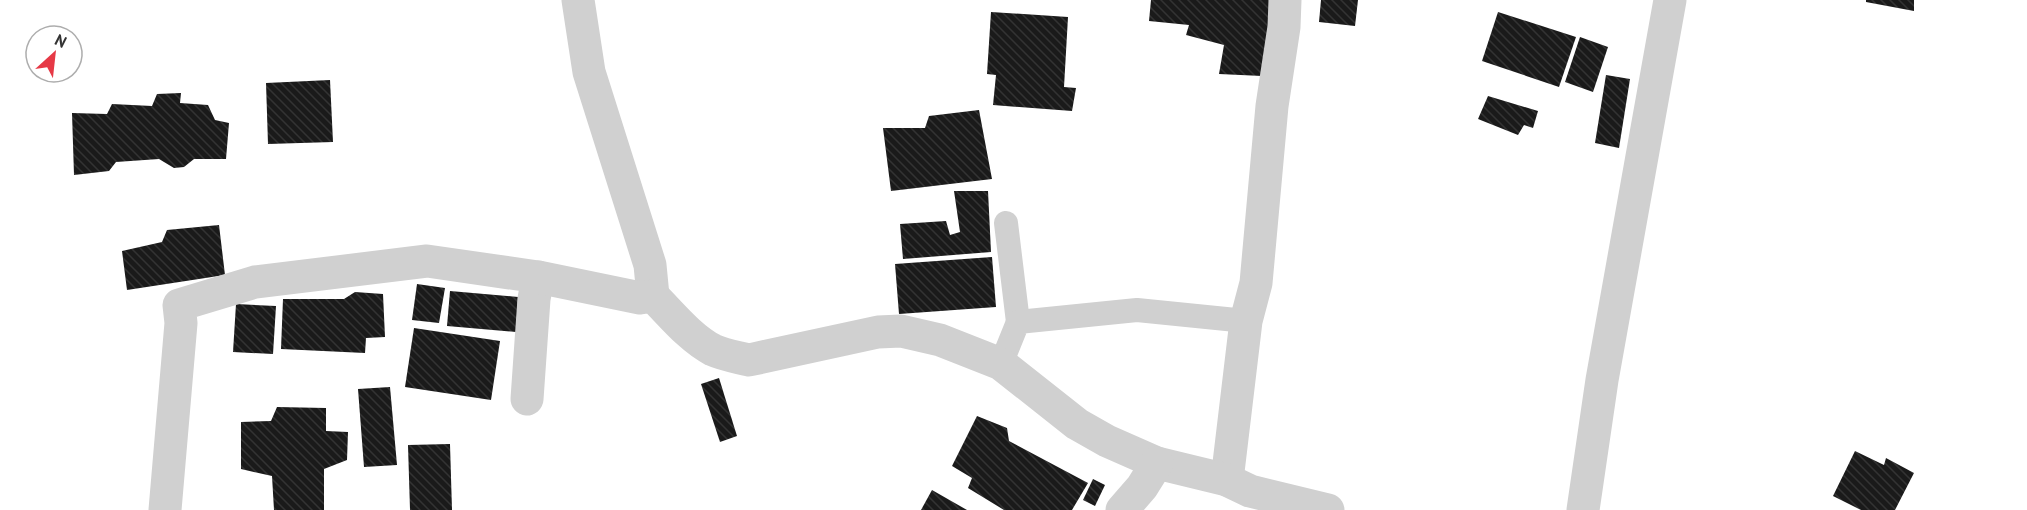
<svg xmlns="http://www.w3.org/2000/svg" width="2027" height="510" viewBox="0 0 2027 510" font-family="'PT Sans',sans-serif">
<style>
.building{fill:url(#building-back-hatch)}
.lines{fill:none;stroke-linecap:round;stroke-linejoin:round}
.lane{stroke:#d0d0d0;stroke-width:24}
.street{stroke:#d0d0d0;stroke-width:33}
</style>
<defs>
<pattern id="building-back-hatch" width="6" height="6" patternUnits="userSpaceOnUse" patternTransform="scale(1.5)"><rect width="6" height="6" fill="#1a1a1a"/><path d="M-1 5l2 2M0 0l6 6M5-1l2 2" fill="none" stroke="#333"/></pattern>
</defs>
<rect width="100%" height="100%" fill="#fff"/>
<g class="building">
<polygon points="1151,0 1273,0 1262,76 1219,74 1224,45 1186,35 1189,25 1149,21"/>
<polygon points="1321,0 1358,0 1355,26 1319,22"/>
<polygon points="1866,0 1914,0 1914,11 1866,2"/>
<polygon points="991,12 1068,17 1064,87 1076,88 1072,111 993,105 996,75 987,74"/>
<polygon points="1498,12 1576,37 1559,87 1482,61"/>
<polygon points="1580,37 1608,47 1593,92 1565,82"/>
<polygon points="1606,75 1630,79 1619,148 1595,143"/>
<polygon points="330,80 333,142 268,144 266,83"/>
<polygon points="181,93 180,103 208,105 215,120 229,123 226,159 194,159 184,167 174,168 159,159 116,162 109,171 74,175 72,113 107,114 112,104 152,106 157,94"/>
<polygon points="1488,96 1538,111 1533,128 1524,125 1518,135 1478,119"/>
<polygon points="979,110 992,179 891,191 883,128 925,128 929,116"/>
<polygon points="954,191 988,191 991,252 903,259 900,224 946,221 950,235 960,232"/>
<polygon points="219,225 225,275 127,290 122,251 162,242 167,230"/>
<polygon points="992,257 996,307 899,314 895,264"/>
<polygon points="417,284 445,288 439,323 412,320"/>
<polygon points="450,291 518,297 516,332 447,326"/>
<polygon points="355,292 383,294 385,337 366,338 365,353 281,349 283,299 344,299"/>
<polygon points="236,304 276,306 273,354 233,352"/>
<polygon points="414,328 500,341 491,400 405,387"/>
<polygon points="719,378 737,436 720,442 701,384"/>
<polygon points="390,387 397,465 364,467 358,389"/>
<polygon points="277,407 326,408 326,431 348,432 347,460 324,469 324,510 274,510 272,476 241,469 241,422 271,421"/>
<polygon points="977,416 1007,428 1009,441 1088,483 1072,510 1004,510 968,488 972,478 952,466"/>
<polygon points="450,444 452,510 410,510 408,445"/>
<polygon points="1855,451 1884,465 1886,458 1914,473 1895,510 1861,510 1833,496"/>
<polygon points="1093,479 1105,485 1095,506 1083,500"/>
<polygon points="932,490 967,510 921,510"/>
</g>
<g class="lines">
<g class="lane">
<polyline points="1006,223 1018,322"/>
<polyline points="1001,364 1018,322 1137,310 1246,321"/>
</g>
<g class="street">
<polyline points="578,0 589,72 650,265 653,296"/>
<polyline points="527,399 534,299 538,277"/>
<polyline points="1227,480 1246,321 1256,283 1272,106 1284,27 1285,0"/>
<path d="M165,510l16,-187 -2,-18 76,-23 172,-21 111,16 102,21 13,-2c18,18 37,42 60,54 11,5 24,7 36,10l129,-28 23,-1 39,9 61,24 76,60 30,17 50,22 70,17 23,11 78,19"/>
<polyline points="1122,510 1142,487 1157,463"/>
<polyline points="1583,510 1602,380 1670,0"/>
</g>
</g>
<g transform="translate(54 54) rotate(27)"><circle r="28" fill="#ffffff" stroke="#adadad" stroke-width="1.5"/>
<path d="M0-4.5L10 22L0 15L-10 22Z" fill="#e63946"/>
<text y="-9" font-size="16" font-weight="bold" text-anchor="middle" fill="#333333">N</text>
</g>
</svg>
